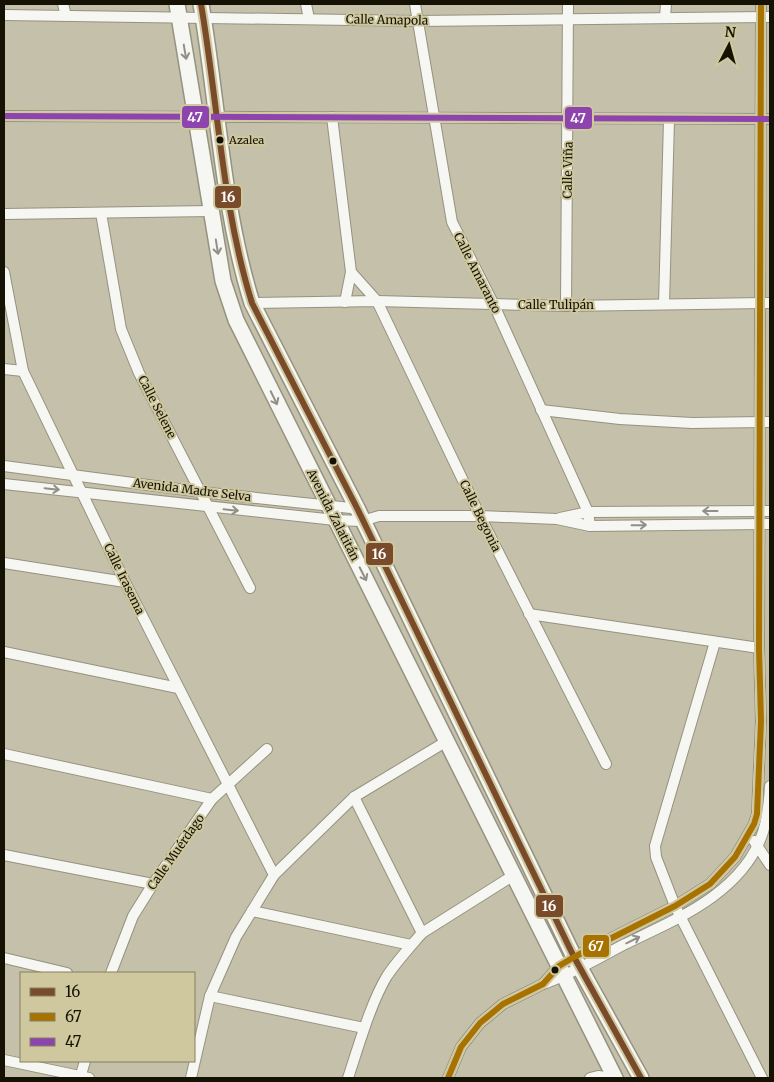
<svg xmlns="http://www.w3.org/2000/svg" width="774" height="1082" viewBox="0 0 774 1082" font-family="Merriweather,serif">
<style>
.lines{fill:none;stroke-linecap:round;stroke-linejoin:round}
.street-casing{stroke:#959280;stroke-width:12}
.secondary-casing{stroke:#959280;stroke-width:18}
.street{stroke:#f6f6f2;stroke-width:10}
.secondary{stroke:#f6f6f2;stroke-width:15}
.bus-1-casing{stroke:#cfc89e;stroke-width:10}
.bus-2-casing{stroke:#cfc89e;stroke-width:10}
.bus-3-casing{stroke:#cfc89e;stroke-width:10}
.bus-1{stroke:#7a4b2a;stroke-width:6}
.bus-2{stroke:#a87201;stroke-width:6}
.bus-3{stroke:#8e44ad;stroke-width:6}
.oneway{stroke:#918f87}
.bus-dot{fill:#151204;stroke:#cfc89e;stroke-width:2}
.labels{text-anchor:middle;stroke-width:4;stroke-linejoin:round;paint-order:stroke}
.bus-label{font-size:11px;fill:#151204;stroke:#cfc89e;text-anchor:start}
.street-label{font-size:12px;fill:#151204;stroke:#cfc89e}
.line-badge{stroke:#cfc89e;stroke-width:2}
.badge-label{font-size:14px;text-anchor:middle;font-weight:bold;fill:#fff}
</style>
<rect width="100%" height="100%" fill="#c4c0a9"/>
<g class="lines">
<g class="street-casing">
<g id="street">
<polyline points="63,4 66,16"/>
<polyline points="306,4 309,19"/>
<polyline points="415,4 452,222 494,305 588,512 590,526"/>
<polyline points="4,15 418,21 770,17"/>
<polyline points="665,17 666,4"/>
<polyline points="4,116 770,119"/>
<polyline points="332,117 351,272 377,301 480,516 606,764"/>
<polyline points="101,213 121,329 139,373 250,588"/>
<polyline points="4,214 211,211"/>
<polyline points="4,272 23,371 125,582 274,875"/>
<polyline points="345,302 351,272"/>
<polyline points="252,303 377,301 566,306 770,303"/>
<polyline points="664,304 669,120"/>
<polyline points="566,306 568,4"/>
<polyline points="4,369 23,371"/>
<polyline points="541,410 620,419 692,423 770,422"/>
<polyline points="4,466 201,492 360,509"/>
<polyline points="4,484 335,520 362,521 379,516 480,516 557,519 590,526 770,524"/>
<polyline points="560,518 588,512 770,511"/>
<polyline points="4,563 125,582"/>
<polyline points="529,614 759,648"/>
<polyline points="715,642 655,846 656,857 675,906 762,1078"/>
<polyline points="4,652 178,688"/>
<polyline points="4,754 212,799"/>
<polyline points="354,797 422,933"/>
<polyline points="754,841 770,865"/>
<polyline points="4,855 153,884"/>
<polyline points="252,911 411,945"/>
<polyline points="4,958 67,973"/>
<polyline points="111,973 133,916 153,884 212,799 267,749"/>
<path d="M543,984c29,-10 55,-26 82,-40 52,-25 119,-52 138,-112 5,-15 6,-30 7,-46"/>
<polyline points="210,996 364,1028"/>
<polyline points="4,1060 89,1078"/>
<polyline points="80,1078 85,1061"/>
<polyline points="191,1078 210,996 236,937 274,875 354,797 447,741"/>
<path d="M348,1078c10,-30 23,-76 39,-102 10,-15 23,-29 35,-43l92,-58"/>
<polyline points="448,1078 461,1047 480,1023 503,1004 543,984 559,966 574,957 675,906 710,884 735,857 754,824 757,814 761,721 759,648 761,4"/>
<polyline points="590,1078 598,1076 615,1078"/>
</g>
</g>
<g class="secondary-casing">
<g id="secondary">
<polyline points="177,4 223,281 236,320 615,1078"/>
<path d="M201,4c17,99 21,203 51,299l105,205 217,449 67,121"/>
</g>
</g>
<use href="#street" class="street"/>
<use href="#secondary" class="secondary"/>
<g class="bus-1-casing">
<path id="bus-1" d="M201,4c17,99 21,203 51,299l105,205 217,449 67,121"/>
</g>
<g class="bus-2-casing">
<polyline id="bus-2" points="448,1078 461,1047 480,1023 503,1004 543,984 559,966 574,957 675,906 710,884 735,857 754,824 757,814 761,721 759,648 761,4"/>
</g>
<g class="bus-3-casing">
<polyline id="bus-3" points="4,116 770,119"/>
</g>
<use href="#bus-1" class="bus-1"/>
<use href="#bus-2" class="bus-2"/>
<use href="#bus-3" class="bus-3"/>
</g>
<defs><path id="oneway-shaft" d="M-6 0H5M1.5-3L5.5 0L1.5 3" fill="none" stroke-width="1.6" stroke-linecap="round" stroke-linejoin="round" transform="scale(1.25)"/></defs>
<g class="oneway">
<use href="#oneway-shaft" transform="translate(185 52) rotate(80)"/>
<use href="#oneway-shaft" transform="translate(217 247) rotate(81)"/>
<use href="#oneway-shaft" transform="translate(274 398) rotate(64)"/>
<use href="#oneway-shaft" transform="translate(52 489) rotate(6)"/>
<use href="#oneway-shaft" transform="translate(231 510) rotate(6)"/>
<use href="#oneway-shaft" transform="translate(710 511) rotate(180)"/>
<use href="#oneway-shaft" transform="translate(639 525) rotate(-1)"/>
<use href="#oneway-shaft" transform="translate(363 574) rotate(63)"/>
<use href="#oneway-shaft" transform="translate(633 940) rotate(-26)"/>
</g>
<g class="bus-dot">
<circle cx="220" cy="140" r="4.5"/>
<circle cx="333" cy="461" r="4.5"/>
<circle cx="555" cy="970" r="4.5"/>
</g>
<g class="labels">
<g class="bus-label">
<text x="229" y="144">Azalea</text>
</g>
<g class="street-label">
<text transform="translate(387 20) rotate(1)" y="4">Calle Amapola</text>
<text transform="translate(568 170) rotate(-89)" y="4">Calle Viña</text>
<text transform="translate(477 273) rotate(63)" y="4">Calle Amaranto</text>
<text x="556" y="309">Calle Tulipán</text>
<text transform="translate(157 407) rotate(63)" y="4">Calle Selene</text>
<text transform="translate(192 490) rotate(7)" y="4">Avenida Madre Selva</text>
<text transform="translate(333 515) rotate(63)" y="4">Avenida Zalatitán</text>
<text transform="translate(480 516) rotate(64)" y="4">Calle Begonia</text>
<text transform="translate(124 579) rotate(64)" y="4">Calle Irasema</text>
<text transform="translate(176 852) rotate(-55)" y="4">Calle Muérdago</text>
</g>
</g>
<g class="line-badge">
<rect x="181" y="105" width="29" height="24" rx="5" fill="#8e44ad"/>
<rect x="564" y="106" width="29" height="24" rx="5" fill="#8e44ad"/>
<rect x="214" y="185" width="28" height="24" rx="5" fill="#7a4b2a"/>
<rect x="365" y="542" width="29" height="24" rx="5" fill="#7a4b2a"/>
<rect x="535" y="894" width="29" height="24" rx="5" fill="#7a4b2a"/>
<rect x="582" y="934" width="28" height="24" rx="5" fill="#a87201"/>
</g>
<g class="badge-label">
<text x="195" y="122">47</text>
<text x="578" y="123">47</text>
<text x="228" y="202">16</text>
<text x="379" y="559">16</text>
<text x="549" y="911">16</text>
<text x="596" y="951">67</text>
</g>
<rect width="774" height="1082" fill="none" stroke="#151204" stroke-width="10"/>
<rect x="20" y="972" width="175" height="90" fill="#cfc89e" stroke="#857f60"/>
<rect x="30" y="988" width="25" height="8" fill="#7a4b2a" stroke="#857f60"/>
<text x="65" y="997" font-size="15" fill="#151204">16</text>
<rect x="30" y="1013" width="25" height="8" fill="#a87201" stroke="#857f60"/>
<text x="65" y="1022" font-size="15" fill="#151204">67</text>
<rect x="30" y="1038" width="25" height="8" fill="#8e44ad" stroke="#857f60"/>
<text x="65" y="1047" font-size="15" fill="#151204">47</text>
<g transform="translate(729 45) rotate(6)" stroke="#cfc89e" stroke-width="4" paint-order="stroke">
<path d="M0-4L9 19L0 12L-9 19Z" fill="#151204"/>
<text y="-8" font-size="14" font-weight="bold" text-anchor="middle" fill="#151204">N</text>
</g>
</svg>
